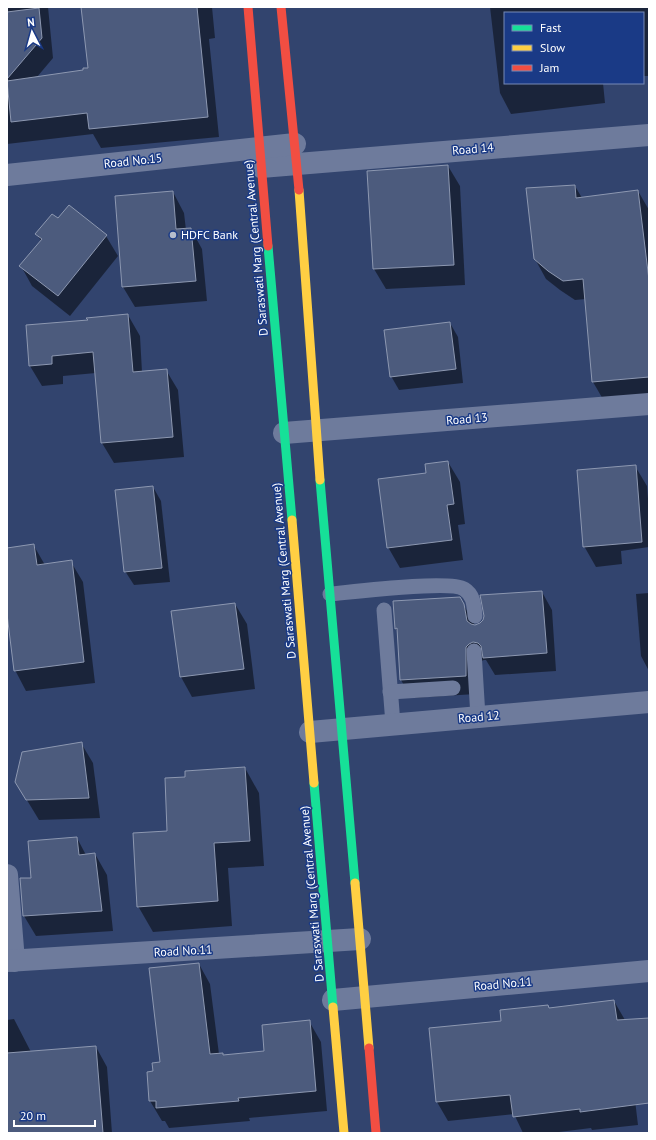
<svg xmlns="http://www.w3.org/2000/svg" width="656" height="1140" viewBox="0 0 656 1140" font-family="'PT Sans',sans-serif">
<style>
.shadow{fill:#0007}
.building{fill:#4c5b7d;stroke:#8d98b1}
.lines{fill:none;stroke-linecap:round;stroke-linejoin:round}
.lane{stroke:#6e7b9c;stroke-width:15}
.street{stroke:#6e7b9c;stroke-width:22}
.fast{stroke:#16e098;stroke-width:9}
.slow{stroke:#ffcf43;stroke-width:9}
.jam{stroke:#f24e42;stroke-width:9}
.poi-dot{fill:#b7becc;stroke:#1a3a86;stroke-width:1.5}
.labels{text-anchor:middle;stroke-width:3;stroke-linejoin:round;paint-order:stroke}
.street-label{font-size:12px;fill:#fff;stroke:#1a3a86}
.poi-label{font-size:12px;fill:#fff;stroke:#1a3a86;text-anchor:start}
</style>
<rect width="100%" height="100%" fill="#32446e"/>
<g class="shadow">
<polygon points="7,7 48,7 53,58 37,77 84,71 89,68 82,7 212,7 215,38 209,39 219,137 101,148 93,134 7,144"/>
<polygon points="490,7 649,7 649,76 643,76 643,13 505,13 505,83 603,83 605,103 511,114 500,93"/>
<polygon points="448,166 460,186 465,285 386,289 374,269"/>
<polygon points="575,186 582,198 638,191 649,210 649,397 604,401 593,382 586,299 575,300 560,290 546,279 535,259"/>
<polygon points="173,192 184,213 186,230 191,229 202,249 207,301 135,307 123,287"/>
<polygon points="58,219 106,236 118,256 70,316 32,286 21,266 41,241 37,234"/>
<polygon points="128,315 140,336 142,372 166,370 178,390 184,457 114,463 102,443 96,373 63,376 63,384 42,386 30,366 89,321"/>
<polygon points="450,323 458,337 463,383 399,390 391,376"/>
<polygon points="448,462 460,482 465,524 458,525 463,560 400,568 388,547 427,473"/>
<polygon points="635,466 647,486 649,511 649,547 621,551 622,564 596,567 584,546"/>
<polygon points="153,487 161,501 170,582 134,585 125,571"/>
<polygon points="34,546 45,565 71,562 83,582 95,683 26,691 15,670 7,606 7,549"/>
<polygon points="542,592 552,610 556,671 495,675 486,660 484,660 479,662 476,694 411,698 401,680 398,633 396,628 463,604 474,623 475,626"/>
<polygon points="649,593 649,671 641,656 636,594"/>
<polygon points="235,604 247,624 255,689 192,697 181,677"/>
<polygon points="81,743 93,763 100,818 39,820 16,782"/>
<polygon points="245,768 259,793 264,866 228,868 232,926 153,932 138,906 168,832 186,778"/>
<polygon points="77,838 86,855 95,854 107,875 113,931 36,936 24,916 32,878"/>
<polygon points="199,964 210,984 219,1054 223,1054 224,1056 265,1051 309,1021 321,1042 327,1111 249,1118 250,1121 169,1128 165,1121 162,1121 150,1101 154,1072 161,1063"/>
<polygon points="614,1001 625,1020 649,1019 649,1099 635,1100 638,1125 592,1130 591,1128 551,1133 523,1133 514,1114 448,1121 437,1102 503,1022 549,1009"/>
<polygon points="14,1019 31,1052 96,1047 107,1067 112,1133 7,1133 7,1020"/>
</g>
<g class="building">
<polygon points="81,7 197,7 208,117 89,129 87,113 11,122 7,81 83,70 83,68 88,68"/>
<polygon points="39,8 42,38 7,79 7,12"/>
<polygon points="448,165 454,265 373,269 367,171"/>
<polygon points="575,185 576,198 638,190 649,280 649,377 592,382 583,279 563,281 548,271 534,259 526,188"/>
<polygon points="173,191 176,229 191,228 196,281 122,287 115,196"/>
<polygon points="69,205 107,235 58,296 19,266 42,239 35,234 52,214 58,218"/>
<polygon points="128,314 133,372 167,369 173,437 101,443 93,352 52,356 52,364 29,366 26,325 88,320 86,318"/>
<polygon points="450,322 456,369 390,377 384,330"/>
<polygon points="448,461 454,504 447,505 452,540 387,548 378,479 426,473 425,464"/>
<polygon points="636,465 642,542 583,547 577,470"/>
<polygon points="153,486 162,568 124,572 115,490"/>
<polygon points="34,544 37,565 72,560 84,662 14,671 7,614 7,548"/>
<polygon points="542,591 547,653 483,658 481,646 478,643 473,642 469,644 466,647 466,676 400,680 397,628 395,629 393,601 460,597 464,604 467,621 471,624 475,625 480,623 483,620 484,616 480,595"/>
<polygon points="235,603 244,669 180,677 171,611"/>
<polygon points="82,742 89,798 26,800 15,782 22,752"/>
<polygon points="245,767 250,841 214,843 218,901 137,907 133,833 167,831 165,778 185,777 185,771"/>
<polygon points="77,837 79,855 95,853 102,911 23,916 20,878 31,878 28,841"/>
<polygon points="199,963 210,1054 223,1053 223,1055 264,1051 262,1025 310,1020 316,1091 238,1098 239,1101 156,1108 156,1101 149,1101 147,1072 153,1071 152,1063 160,1062 149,968"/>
<polygon points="614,1000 617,1020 649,1018 649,1103 580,1112 580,1109 513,1117 510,1095 436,1102 429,1028 501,1021 500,1010 548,1005 549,1008"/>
<polygon points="96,1046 103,1133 7,1133 7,1053"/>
</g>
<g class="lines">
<g class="lane">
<path d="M330,594c22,-2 120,-14 134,-5 10,6 10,17 11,27"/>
<polyline points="384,610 393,724"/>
<polyline points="474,651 478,717"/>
<polyline points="390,692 453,688"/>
</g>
<g class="street">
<polyline points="261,167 649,135"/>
<polyline points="7,175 295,144"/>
<polyline points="284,433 649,404"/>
<polyline points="310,732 649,702"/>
<polyline points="7,875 14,961"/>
<polyline points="7,961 360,939"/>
<polyline points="333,1000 649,971"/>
</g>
<g class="fast">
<polyline points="268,246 292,520"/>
<polyline points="320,480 355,883"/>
<polyline points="314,783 333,1007"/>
</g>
<g class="slow">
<polyline points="299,190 320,480"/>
<polyline points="292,520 314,783"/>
<polyline points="355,883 369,1048"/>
<polyline points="333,1007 344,1133"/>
</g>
<g class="jam">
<polyline points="248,7 268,246"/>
<polyline points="281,7 299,190"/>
<polyline points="369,1048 376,1133"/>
</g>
</g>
<circle class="poi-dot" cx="173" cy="235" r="4"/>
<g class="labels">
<g class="street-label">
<text transform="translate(473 149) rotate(-5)" y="4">Road 14</text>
<text transform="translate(133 161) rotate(-6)" y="4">Road No.15</text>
<text transform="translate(256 248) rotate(-95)" y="4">D Saraswati Marg (Central Avenue)</text>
<text transform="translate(467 419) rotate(-5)" y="4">Road 13</text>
<text transform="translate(284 571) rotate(-95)" y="4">D Saraswati Marg (Central Avenue)</text>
<text transform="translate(479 717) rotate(-5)" y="4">Road 12</text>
<text transform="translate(312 894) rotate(-95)" y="4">D Saraswati Marg (Central Avenue)</text>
<text transform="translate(183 951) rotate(-3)" y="4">Road No.11</text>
<text transform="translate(503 984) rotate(-5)" y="4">Road No.11</text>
</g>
<g class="poi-label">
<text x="181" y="239">HDFC Bank</text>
</g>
</g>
<rect width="656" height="1140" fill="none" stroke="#ffffff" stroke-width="16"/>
<rect x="504" y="12" width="140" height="72" fill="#1a3a86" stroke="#7689b6"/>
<rect x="512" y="25" width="20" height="6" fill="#16e098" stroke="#7689b6"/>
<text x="540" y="32" font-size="12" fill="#ffffff">Fast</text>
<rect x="512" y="45" width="20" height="6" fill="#ffcf43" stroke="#7689b6"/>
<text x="540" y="52" font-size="12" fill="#ffffff">Slow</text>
<rect x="512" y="65" width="20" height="6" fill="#f24e42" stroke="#7689b6"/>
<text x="540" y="72" font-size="12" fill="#ffffff">Jam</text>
<g transform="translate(32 32) rotate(354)" stroke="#1a3a86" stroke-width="3" paint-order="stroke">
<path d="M0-3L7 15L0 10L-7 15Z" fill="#ffffff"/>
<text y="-6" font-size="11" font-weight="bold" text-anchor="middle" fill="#ffffff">N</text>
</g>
<path d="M14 1120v6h81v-6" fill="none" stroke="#ffffff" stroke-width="2"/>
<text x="20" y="1120" font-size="12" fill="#ffffff" stroke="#1a3a86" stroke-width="3" paint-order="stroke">20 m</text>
</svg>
